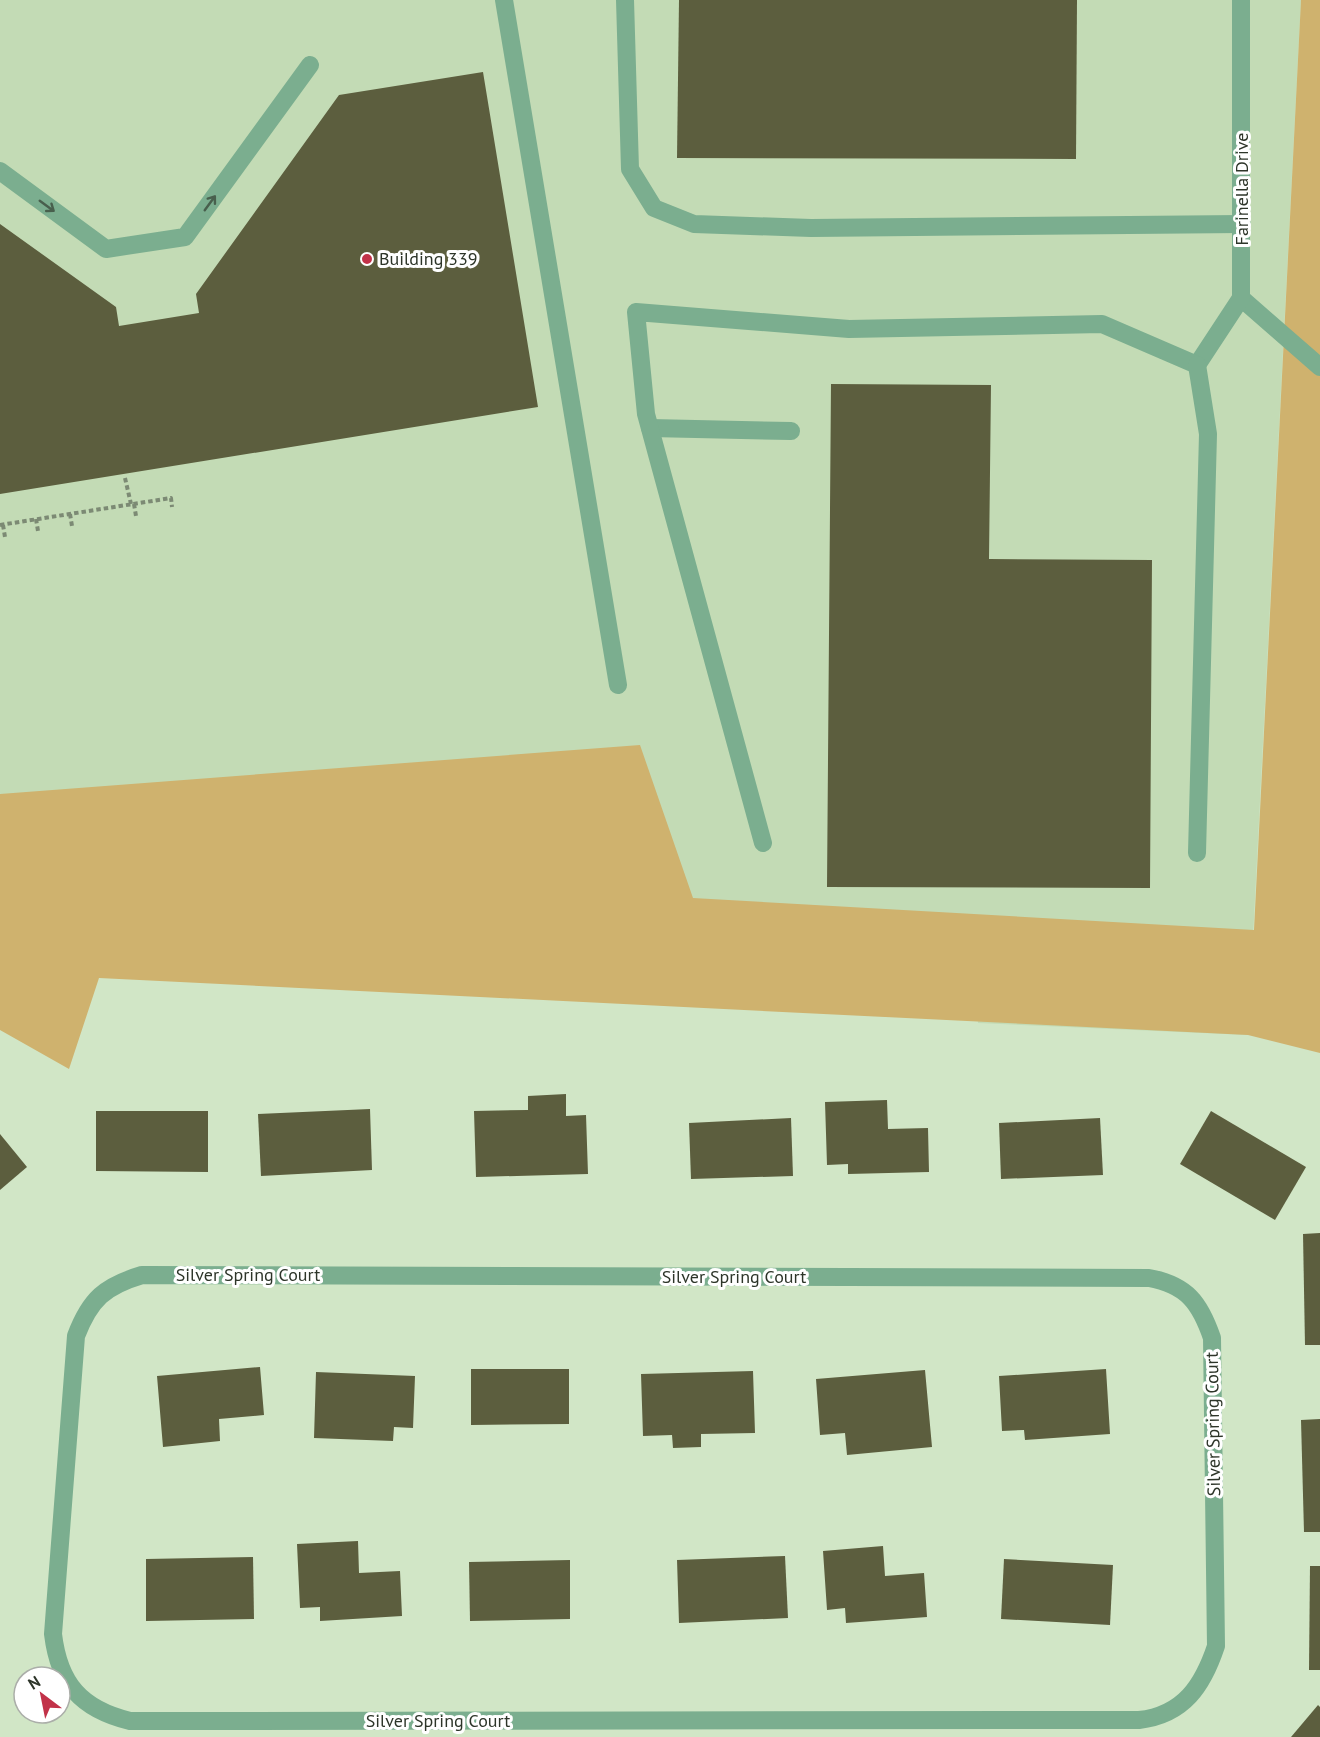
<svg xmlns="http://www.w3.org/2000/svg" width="1320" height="1737" viewBox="0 0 1320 1737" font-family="'PT Sans',sans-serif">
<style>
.built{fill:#c3dbb5}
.green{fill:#cfb26e}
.building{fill:#5c5e3e}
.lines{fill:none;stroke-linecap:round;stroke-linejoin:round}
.path{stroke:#7c8a74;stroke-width:4;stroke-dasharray:4.5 3;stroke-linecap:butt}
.minor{stroke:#7bae8f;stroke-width:18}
.oneway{stroke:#485f4d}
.poi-dot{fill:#c23249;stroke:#fff;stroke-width:2}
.labels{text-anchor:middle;stroke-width:6;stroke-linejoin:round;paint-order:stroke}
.street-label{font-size:18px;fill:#2d3529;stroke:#fff}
.poi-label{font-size:18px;fill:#2d3529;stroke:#fff;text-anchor:start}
</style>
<rect width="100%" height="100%" fill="#d1e6c6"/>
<polygon class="built" points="0,0 1301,0 1248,1035 978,1023 977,964 0,953"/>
<polygon class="green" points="1301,0 1320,0 1320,1053 1248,1035 99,978 69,1069 0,1030 0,794 640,745 693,898 1254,930"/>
<g class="building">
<polygon points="679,0 1077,0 1076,159 677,158"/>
<polygon points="483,72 538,407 0,494 0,224 116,307 119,326 199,313 196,294 339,95"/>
<polygon points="831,384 991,385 989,559 1152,560 1150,888 827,887"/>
<polygon points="566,1094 566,1116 586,1115 588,1174 476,1177 474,1111 528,1110 528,1096"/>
<polygon points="887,1100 888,1129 928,1128 929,1172 848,1174 848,1164 827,1165 825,1102"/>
<polygon points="370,1109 372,1170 261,1176 258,1114"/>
<polygon points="96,1111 208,1111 208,1172 96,1171"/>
<polygon points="1211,1111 1306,1167 1275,1220 1180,1164"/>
<polygon points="791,1118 793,1176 691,1179 689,1123"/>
<polygon points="1100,1118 1103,1175 1001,1179 999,1123"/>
<polygon points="0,1134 27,1167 0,1190"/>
<polygon points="1320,1233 1320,1345 1305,1345 1303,1234"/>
<polygon points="260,1367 264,1415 219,1419 220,1441 163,1447 157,1376"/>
<polygon points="471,1369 569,1369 569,1424 471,1425"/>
<polygon points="1106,1369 1110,1434 1025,1440 1024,1430 1002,1431 999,1376"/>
<polygon points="925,1370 932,1447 847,1455 845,1433 820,1435 816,1379"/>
<polygon points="753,1371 755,1433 701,1434 701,1447 673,1448 672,1435 643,1436 641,1374"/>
<polygon points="316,1372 415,1376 413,1428 394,1427 393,1441 314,1438"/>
<polygon points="1320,1419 1320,1532 1304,1532 1301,1420"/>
<polygon points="358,1541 359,1573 400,1571 402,1616 320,1621 320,1607 300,1608 297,1544"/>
<polygon points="883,1546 885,1576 924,1573 927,1617 846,1623 845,1608 827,1610 823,1551"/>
<polygon points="785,1556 788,1618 679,1623 677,1560"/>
<polygon points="253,1557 254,1619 146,1621 146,1559"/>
<polygon points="1004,1559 1113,1565 1110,1625 1001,1619"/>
<polygon points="570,1560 570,1619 470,1621 469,1562"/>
<polygon points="1310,1566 1320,1566 1320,1670 1309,1670"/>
<polygon points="1318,1705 1320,1707 1320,1737 1291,1737"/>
</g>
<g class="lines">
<g class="path">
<polyline points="125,478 131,504"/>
<polyline points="134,504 136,516"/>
<polyline points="70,514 72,526"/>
<polyline points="36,519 38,531"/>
<polyline points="0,525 171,498 172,507"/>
<polyline points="3,525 5,537"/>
</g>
<g class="minor">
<polyline points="504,0 618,685"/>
<polyline points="625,0 630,169 654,208 694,224 811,228 1242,224"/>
<polyline points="0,171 106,249 185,237 310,65"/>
<polyline points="1241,298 1320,367"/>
<polyline points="1197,365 1241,298 1241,0"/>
<polyline points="650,428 791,431"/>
<polyline points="763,843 646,414 636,312 849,329 1102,324 1197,365"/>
<polyline points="1197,853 1208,434 1197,365"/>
<path d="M142,1275l1007,3c38,7 51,25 63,60l4,308c-13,39 -32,69 -77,74l-1009,1c-49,-12 -71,-37 -77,-87l23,-298c14,-37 29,-50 66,-61z"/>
</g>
</g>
<defs><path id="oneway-shaft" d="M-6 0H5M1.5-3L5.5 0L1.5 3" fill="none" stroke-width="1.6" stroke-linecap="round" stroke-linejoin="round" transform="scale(1.5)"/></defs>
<g class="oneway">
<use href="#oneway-shaft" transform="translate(210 203) rotate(-54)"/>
<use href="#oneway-shaft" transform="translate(47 206) rotate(36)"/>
</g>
<circle class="poi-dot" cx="367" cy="259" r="6"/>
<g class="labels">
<g class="street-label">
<text transform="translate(1242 189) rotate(-90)" y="6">Farinella Drive</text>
<text x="248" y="1281">Silver Spring Court</text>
<text x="734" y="1283">Silver Spring Court</text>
<text transform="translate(1213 1424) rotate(-91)" y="6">Silver Spring Court</text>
<text x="438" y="1727">Silver Spring Court</text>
</g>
<g class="poi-label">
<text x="379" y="265">Building 339</text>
</g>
</g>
<g transform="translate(42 1695) rotate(328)"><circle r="28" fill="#ffffff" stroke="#abaea9" stroke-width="1.5"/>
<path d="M0-4.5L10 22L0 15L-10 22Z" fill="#c23249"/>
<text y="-9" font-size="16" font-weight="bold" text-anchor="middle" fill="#2d3529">N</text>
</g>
</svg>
